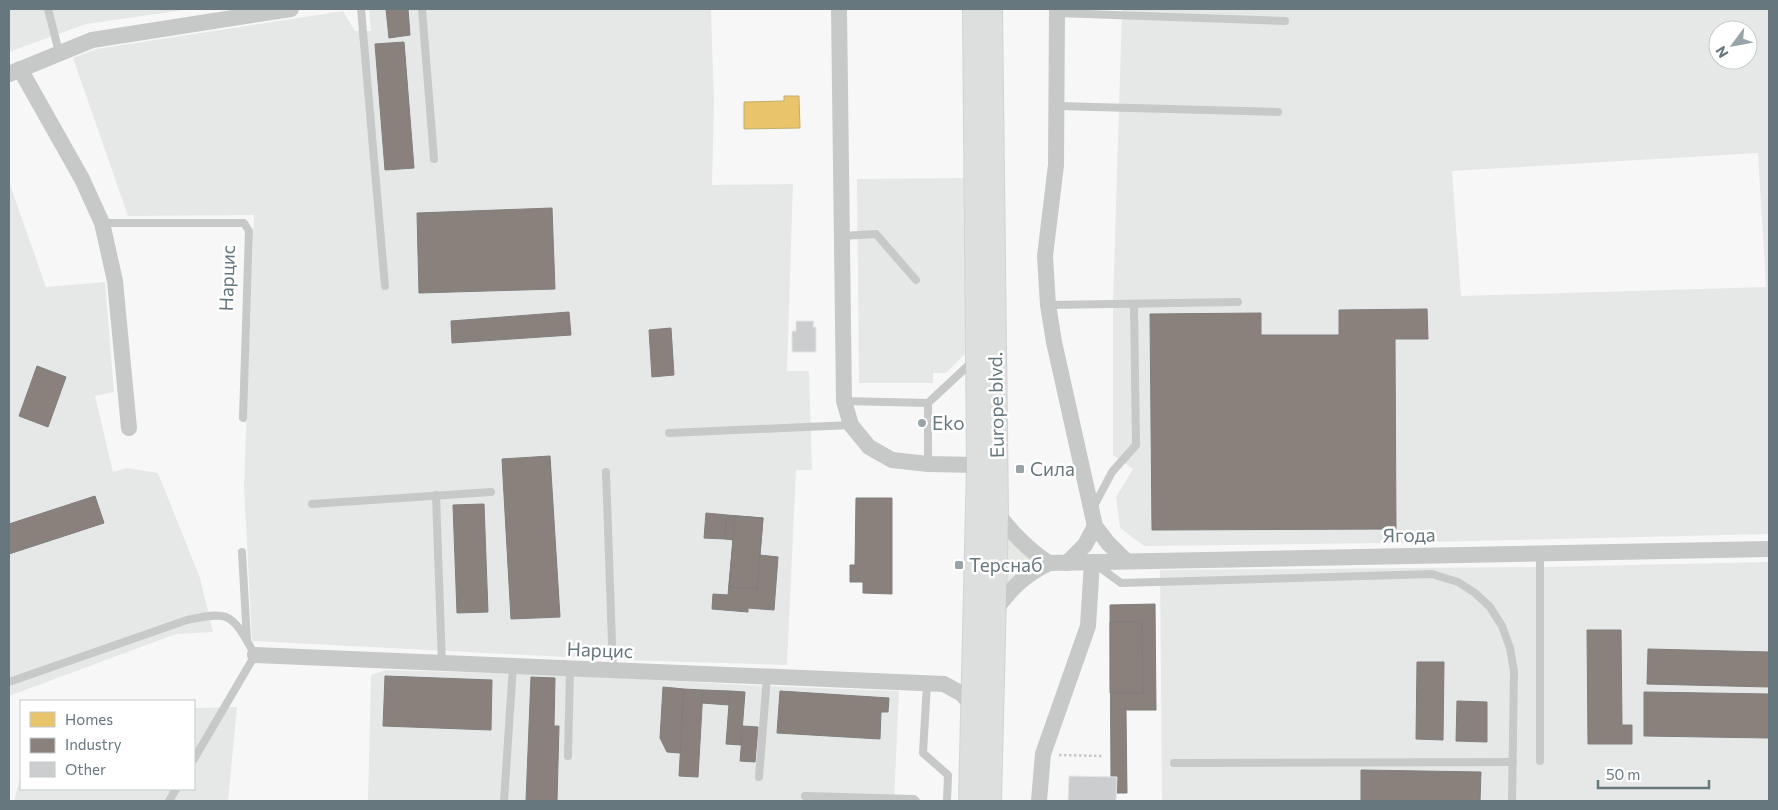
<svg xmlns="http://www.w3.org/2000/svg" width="1778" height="810" viewBox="0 0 1778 810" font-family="Commissioner,sans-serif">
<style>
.built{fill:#e6e8e7;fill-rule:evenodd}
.green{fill:#e6e8e5}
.homes{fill:#e9c46a;stroke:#c2ad70}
.industry{fill:#8a817c;stroke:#7f7e7c}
.building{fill:#cccdce;stroke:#e6e6e6}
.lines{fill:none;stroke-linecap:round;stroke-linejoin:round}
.secondary-casing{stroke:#d2d3d4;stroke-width:24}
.path{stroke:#c5c7c7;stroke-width:2.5;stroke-dasharray:2.5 2.5;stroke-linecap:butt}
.service{stroke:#c7c8c8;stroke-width:8}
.minor{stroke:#c7c8c8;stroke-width:16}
.secondary{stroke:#dddede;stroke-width:22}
.poi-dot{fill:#99a4a8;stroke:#fff;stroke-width:2}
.labels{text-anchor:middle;stroke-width:5;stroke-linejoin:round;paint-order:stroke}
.street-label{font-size:19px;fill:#66777d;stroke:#fff}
.poi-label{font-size:19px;fill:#66777d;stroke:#fff;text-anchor:start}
</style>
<rect width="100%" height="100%" fill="#f7f7f7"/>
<g class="built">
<polygon points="9,9 191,9 86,24 9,52"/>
<polygon points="369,9 711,9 714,103 712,185 793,184 787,371 809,371 812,470 796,470 787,665 623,660 252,641 244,486 254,215 128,216 73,58 96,49 343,11 355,31 371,31"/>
<path d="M1122,9h647v525l-386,9 -239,3 -24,-18 -4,-31 17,-28 -20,-14v-151zM1718,30h30v30h-30zM1758,153l8,134 -305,9 -9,-125z"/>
<polygon points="967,178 968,351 946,373 933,373 933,383 859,383 857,179"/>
<polygon points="9,182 46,287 105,282 114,392 95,396 113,472 127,468 158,473 200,578 213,632 176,634 9,696"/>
<polygon points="1769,562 1769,801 1162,801 1160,570 1540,567"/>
<polygon points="386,670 569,675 766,686 899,691 894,801 368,801 371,675"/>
<polygon points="237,707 228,801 14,801 21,775 21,789 194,789 194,708"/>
</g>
<polygon class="green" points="997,514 1049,563 995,610"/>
<polygon class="homes" points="784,96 799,96 800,128 744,129 744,102 784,101"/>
<g class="industry">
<polygon points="386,9 408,9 410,35 389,38"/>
<polygon points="404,42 414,168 385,170 375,44"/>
<polygon points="552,208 555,289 419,293 417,213"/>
<polygon points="1427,309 1428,339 1395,339 1396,529 1152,530 1150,314 1261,313 1261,335 1339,335 1339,310"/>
<polygon points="569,312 571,335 452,343 451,321"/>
<polygon points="671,328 674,375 652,377 649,330"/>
<polygon points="37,366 66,377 48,427 19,416"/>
<polygon points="550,456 560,617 511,619 502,459"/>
<polygon points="95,496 104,523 9,554 9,524"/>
<polygon points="856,498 892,498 892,594 863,593 863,582 850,582 850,565 855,565"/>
<polygon points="484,504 488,612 457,613 453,505"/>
<polygon points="706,513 727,515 725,539 704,538"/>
<polygon points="727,515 763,518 760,555 778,557 774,610 748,608 748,612 712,609 713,594 728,595 733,540 725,539"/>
<polygon points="735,516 763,518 757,589 729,587"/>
<polygon points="1155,604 1156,710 1126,710 1127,793 1116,793 1117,777 1111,777 1110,605"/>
<polygon points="1110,622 1142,622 1143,693 1110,693"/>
<polygon points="1587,630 1621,630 1622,725 1632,725 1632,744 1588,744"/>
<polygon points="1648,649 1769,652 1769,687 1647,684"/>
<polygon points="1417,662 1444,662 1443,740 1416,739"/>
<polygon points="385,676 492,680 491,730 383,726"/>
<polygon points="531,677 555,678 554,726 559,726 557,801 526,801"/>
<polygon points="663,687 684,689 680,753 667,752 660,738"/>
<polygon points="684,689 703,690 698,777 679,776"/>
<polygon points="703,690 730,691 729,705 702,703"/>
<polygon points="730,691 745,692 741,745 726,744"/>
<polygon points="780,691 889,698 888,712 881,712 880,739 777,733"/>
<polygon points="1644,692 1769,694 1769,738 1644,736"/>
<polygon points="1457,701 1487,702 1487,742 1456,741"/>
<polygon points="743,726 758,727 755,762 740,761"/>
<polygon points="1361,770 1481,772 1480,801 1361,801"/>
</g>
<g class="building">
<polygon points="796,321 814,321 813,327 816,327 816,352 792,352 792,331 796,331"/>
<polygon points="1069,776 1117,777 1116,801 1068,801"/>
</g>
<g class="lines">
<g class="secondary-casing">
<g id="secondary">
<polyline points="970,801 978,465 974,9"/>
<polyline points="990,801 997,514 991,9"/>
</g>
</g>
<polyline class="path" points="1059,755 1102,756"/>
<g class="service">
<polyline points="48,9 59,52"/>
<polyline points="361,9 385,286"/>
<polyline points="422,9 434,159"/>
<polyline points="1057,13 1285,21"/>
<polyline points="1057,106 1278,112"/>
<polyline points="102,223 244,223 249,231 243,418"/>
<polyline points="842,236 876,234 916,280"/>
<polyline points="1048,305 1238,302"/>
<polyline points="844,401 928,403"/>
<polyline points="669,433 851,425"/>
<polyline points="928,464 928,403 972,362"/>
<polyline points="606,472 613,671"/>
<polyline points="436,495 442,664"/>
<polyline points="312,504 491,492"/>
<polyline points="1093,508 1112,472 1136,445 1134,304"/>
<polyline points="242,552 247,640"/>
<polyline points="1095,564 1121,583 1432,574 1458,582 1475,593 1490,607 1502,626 1510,648 1514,671 1512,801"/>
<path d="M9,682l178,-62c11,-2 28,-7 39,-3 13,5 22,27 29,38l-61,104"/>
<polyline points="927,684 923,753 948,775 947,801"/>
<polyline points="568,756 570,669"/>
<polyline points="1540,761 1540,553"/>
<polyline points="1174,763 1513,762"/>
<polyline points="759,777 767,677"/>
<polyline points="805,796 914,799 916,801"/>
<polyline points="169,801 176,789"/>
<polyline points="504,801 513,666"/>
</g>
<g class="minor">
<polyline points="839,9 844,401 851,425 869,447 892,460 928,464 978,465"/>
<polyline points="1057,9 1056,165 1045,256 1048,305 1054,342 1095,526 1108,543 1126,561"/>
<polyline points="20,69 82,179 102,223 115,281 129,428"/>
<polyline points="9,74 92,40 291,9"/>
<path d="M997,514c16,19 31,36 52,49"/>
<polyline points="1067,563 1085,545 1095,526"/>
<path d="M995,610c18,-23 28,-34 54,-47l720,-14"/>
<polyline points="255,655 944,684 962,694 972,705"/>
<polyline points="1039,801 1043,754 1088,626 1092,562"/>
</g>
<use href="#secondary" class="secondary"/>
</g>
<g class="poi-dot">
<circle cx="922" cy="423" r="5"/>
<rect x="1015" y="464" width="10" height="10" rx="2.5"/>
<rect x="954" y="560" width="10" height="10" rx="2.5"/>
</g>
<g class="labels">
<g class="street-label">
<text transform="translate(227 278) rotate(-88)" y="7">Нарцис</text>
<text transform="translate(996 405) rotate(-91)" y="7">Europe blvd.</text>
<text transform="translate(1409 535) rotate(-1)" y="7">Ягода</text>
<text transform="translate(600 650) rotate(2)" y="7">Нарцис</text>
</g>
<g class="poi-label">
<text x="932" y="430">Eko</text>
<text x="1030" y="476">Сила</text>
<text x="969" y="572">Терснаб</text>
</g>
</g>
<rect width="1778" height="810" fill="none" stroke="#66777d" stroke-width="20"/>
<rect x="20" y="700" width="175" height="90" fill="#ffffff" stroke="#c2c9cb"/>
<rect x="30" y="712" width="25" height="15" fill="#e9c46a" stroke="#c2c9cb"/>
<text x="65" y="725" font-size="15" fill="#66777d">Homes</text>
<rect x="30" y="738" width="25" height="15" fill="#8a817c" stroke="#c2c9cb"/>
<text x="65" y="750" font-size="15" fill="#66777d">Industry</text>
<rect x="30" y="762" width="25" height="15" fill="#cccdce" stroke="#c2c9cb"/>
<text x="65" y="775" font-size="15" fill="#66777d">Other</text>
<g transform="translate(1733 45) rotate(238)"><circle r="24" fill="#ffffff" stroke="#c2c9cb"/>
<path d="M0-4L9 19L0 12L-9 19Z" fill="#99a4a8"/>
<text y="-8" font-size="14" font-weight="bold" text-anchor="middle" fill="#66777d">N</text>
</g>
<path d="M1598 780v8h111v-8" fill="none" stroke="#66777d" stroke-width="2.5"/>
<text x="1606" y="780" font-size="15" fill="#66777d" stroke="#ffffff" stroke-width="4" paint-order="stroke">50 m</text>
</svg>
